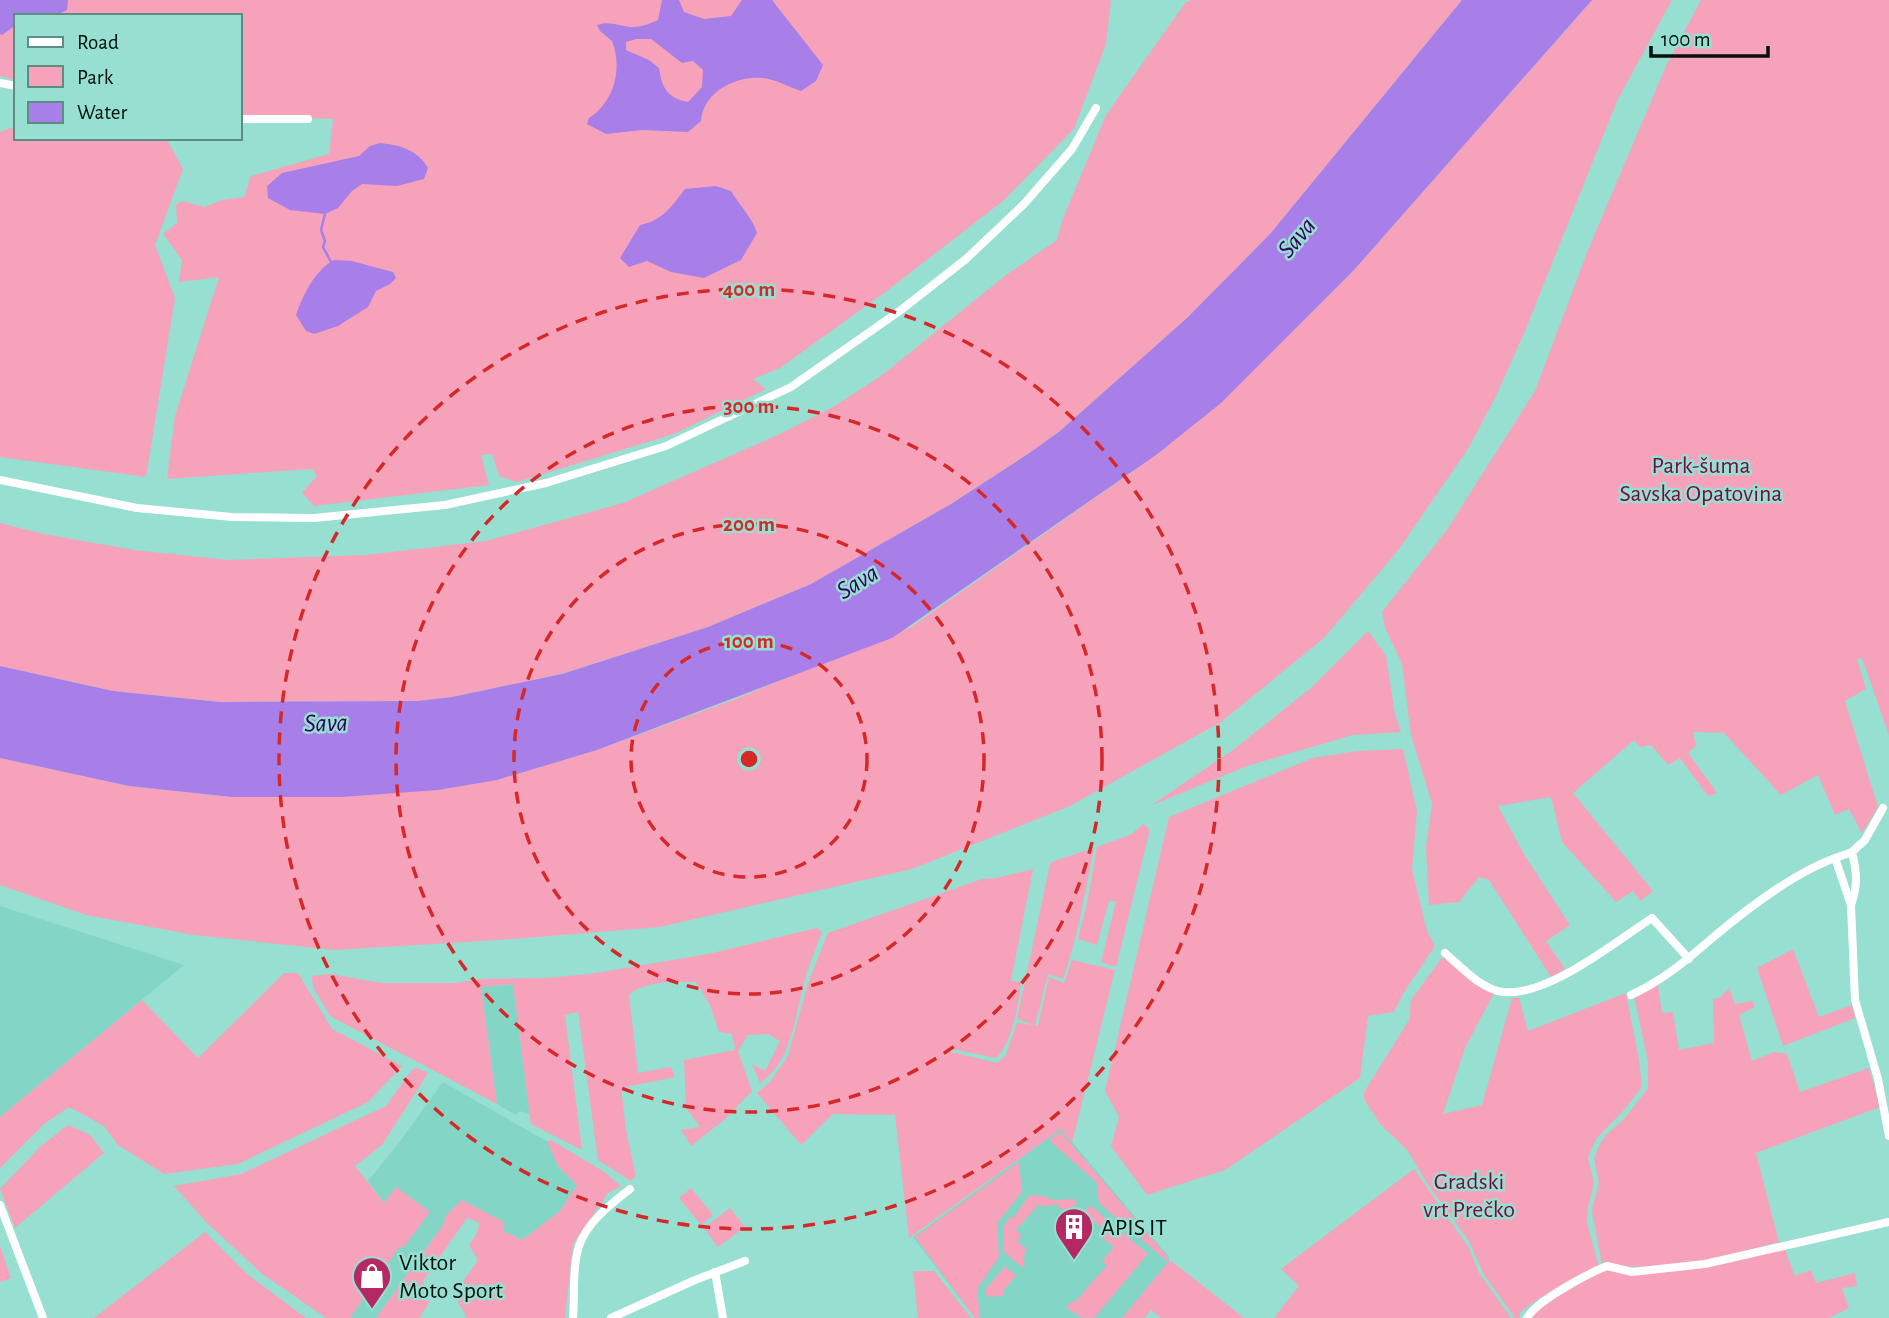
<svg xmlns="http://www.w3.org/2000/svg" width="1889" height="1318" viewBox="0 0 1889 1318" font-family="'Alegreya Sans',sans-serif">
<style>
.built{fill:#83d5c5}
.green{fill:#f7a2bb}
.water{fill:#a87fe8;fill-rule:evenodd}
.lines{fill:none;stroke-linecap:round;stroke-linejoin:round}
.stream{stroke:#a87fe8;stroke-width:2.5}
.minor{stroke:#fff;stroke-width:8}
.ring{fill:none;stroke:#d62828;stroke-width:3.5;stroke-dasharray:12 9}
.labels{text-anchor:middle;stroke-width:5;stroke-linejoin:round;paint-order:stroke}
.park-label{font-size:24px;fill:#7c0a40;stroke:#97dfd0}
.poi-label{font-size:24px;fill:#00110e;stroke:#97dfd0;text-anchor:start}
.water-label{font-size:26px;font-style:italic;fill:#380265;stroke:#97dfd0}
.centre{fill:#d62828;stroke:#97dfd0;stroke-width:3.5}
.ring-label{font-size:21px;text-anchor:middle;font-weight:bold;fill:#d62828;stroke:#97dfd0;stroke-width:5;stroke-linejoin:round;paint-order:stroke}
</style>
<rect width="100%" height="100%" fill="#97dfd0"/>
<g class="built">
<polygon points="0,906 184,965 0,1117"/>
<polygon points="513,984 530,1115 520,1111 516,1115 497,1104 481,987"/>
<polygon points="443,1082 548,1142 558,1166 577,1185 560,1211 522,1240 503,1231 503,1222 462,1200 447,1214 443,1225 376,1318 350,1318 400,1245 403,1248 384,1203 368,1181 398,1144"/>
<polygon points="1061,1129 1169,1257 1169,1264 1122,1318 975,1318 913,1237"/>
</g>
<g class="green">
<polygon points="0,0 1111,0 1106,44 1074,129 1003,201 888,290 780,368 753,379 766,389 674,434 517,482 499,476 492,454 481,455 489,485 314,506 302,493 317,476 312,469 167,479 175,416 219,277 179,282 182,260 163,234 177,223 176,205 182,201 205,207 222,200 244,197 251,176 329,154 333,119 240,115 240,16 16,16 16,80 0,76"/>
<polygon points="1191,0 1462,0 1270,234 1187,318 1060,431 1028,454 951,504 811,584 708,627 561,674 452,697 418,701 220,702 113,691 0,666 0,523 43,534 134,550 228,560 366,555 486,541 623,503 780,434 833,407 881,376 1006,275 1057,240 1062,221 1106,115 1185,3"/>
<polygon points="1592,0 1672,0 1617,101 1525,331 1496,396 1468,449 1399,549 1324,638 1221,722 1070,806 912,869 660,927 513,939 335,950 194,935 86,915 0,885 0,758 129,786 232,797 497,780 597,750 733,700 911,627 1156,455 1293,331 1354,270"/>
<polygon points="1701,0 1889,0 1889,735 1862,658 1857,659 1866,689 1845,701 1878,807 1862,833 1849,809 1835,815 1818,775 1781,795 1724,733 1693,732 1696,746 1688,753 1717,793 1708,796 1680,758 1668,765 1651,745 1640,747 1634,740 1573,793 1653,891 1640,901 1633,891 1616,902 1562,842 1551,797 1498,806 1525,856 1570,925 1546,941 1565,969 1551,977 1489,880 1479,877 1459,902 1429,905 1426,847 1432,804 1411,735 1402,664 1385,628 1382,612 1446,531 1535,391 1588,250 1666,66"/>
<polygon points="16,126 16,138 166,138 183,169 155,245 175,298 146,477 0,457 0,132"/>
<polygon points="1368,631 1386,656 1395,714 1401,732 1353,735 1247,766 1150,806 1233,750 1312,687"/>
<polygon points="1403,749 1417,811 1412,869 1427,931 1435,946 1404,992 1394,1012 1368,1016 1360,1078 1225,1170 1147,1195 1111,1146 1119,1117 1105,1091 1169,817 1313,758 1357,751"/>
<polygon points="1144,824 1149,829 1149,833 1116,967 1101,962 1116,901 1109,901 1097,945 1078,939 1087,904 1097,847 1130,835"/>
<path d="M1094,848c-9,44 -16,89 -31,131l-15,-5 -13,51 3,1 11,-49 15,6 8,-23 43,10 -43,173 -11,-14 -152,109 -14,-123 -62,-1 -32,31 -44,-52 13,-11 18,-26 20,-73 20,-50 154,-54 14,-1 37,-9 -22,112 10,1c-2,21 -9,62 -25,76l-44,-9 -1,3 46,11 9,-8 11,-32 17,2 -17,-6 33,-155 4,-3z"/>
<path d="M817,928l5,4c-6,17 -14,34 -18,52 -10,34 -12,77 -44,99l-8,-19 13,7 15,-30 -12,-7 -20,1 -10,16 14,40 -28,29 -33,26 -10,-16 19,-3 -14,-19 -2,-48 51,-10 -3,-16 -13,-2 -9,-27 -14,-23c-24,0 -47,-2 -67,12l9,79 33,-6 4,10 -54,11 5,42 10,46 -5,5 -33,-21 -20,-148 -13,3 17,135 -51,-26 -18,-140 -32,3 16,117 -167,-88 -17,-29 -1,-11 19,-2 50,9h75l24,-4 65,-1 45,-4 118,-20z"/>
<polygon points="1793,949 1819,1017 1852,1005 1855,1018 1783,1046 1757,968"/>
<polygon points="1445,957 1494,993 1465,1048 1443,1114 1482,1105 1512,998 1519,998 1528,1031 1626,993 1639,1060 1642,1087 1623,1111 1596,1139 1588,1157 1594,1184 1588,1207 1587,1222 1599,1267 1543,1298 1542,1296 1520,1312 1519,1318 1515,1318 1483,1273 1469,1241 1431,1189 1407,1150 1381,1125 1365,1101 1363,1094 1409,1020 1411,1000 1441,959"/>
<polygon points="284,973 298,973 332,1029 402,1066 368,1102 238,1164 164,1174 118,1145 104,1126 69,1107 44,1124 0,1168 0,1117 142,1000 198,1058"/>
<path d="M1658,985l4,28 11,-1 6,38 35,-7 -1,-44 8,-2 8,-9 6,16 17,-3 3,6 -16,8 13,46 22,-9 13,2 13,38 69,-24 11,39 -124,46 23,89c-58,15 -116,31 -177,22l-10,-52 1,-8 6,-20 -5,-26 6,-14 6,-9 18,-16 24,-31v-26l-14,-66z"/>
<polygon points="416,1068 428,1073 382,1145 355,1166 384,1203 396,1187 430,1212 403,1248 400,1246 350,1318 326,1318 261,1273 207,1223 174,1186 241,1174 386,1106 412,1070"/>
<polygon points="68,1125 90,1135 104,1153 15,1228 0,1189 41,1146"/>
<polygon points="1061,1132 1167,1256 1167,1261 1099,1203 1097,1183 1049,1140"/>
<polygon points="551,1140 606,1173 621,1186 608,1193 573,1244 565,1318 467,1318 454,1294 478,1260 469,1245 477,1233 479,1223 467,1218 423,1281 429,1303 419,1318 376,1318 443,1225 447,1214 462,1200 504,1222 503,1231 522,1240 560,1211 577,1185 558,1166 547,1141"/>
<polygon points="1019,1162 1022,1192 997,1223 999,1257 977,1289 980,1318 975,1318 915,1237"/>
<polygon points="1414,1169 1469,1248 1479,1273 1511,1318 1274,1318 1299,1286 1281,1269"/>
<polygon points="691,1188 713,1215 701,1225 679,1198"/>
<polygon points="1038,1195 1054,1200 1074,1199 1077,1202 1066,1213 1056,1204 1043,1207 1039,1204 1016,1230 1022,1236 1017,1241 1026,1249 1023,1261 1025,1264 1022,1267 1004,1252 1003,1228 1009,1217 1012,1219 1029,1196"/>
<polygon points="1090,1205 1148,1254 1094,1318 1083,1318 1066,1308 1072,1301 1075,1302 1107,1265 1102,1261 1114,1247 1099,1235 1103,1229 1085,1213"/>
<polygon points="730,1208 745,1227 718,1247 704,1228"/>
<polygon points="205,1232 247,1274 306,1318 94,1318"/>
<polygon points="0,1246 11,1278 0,1282"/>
<polygon points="1784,1247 1795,1276 1811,1270 1816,1283 1855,1273 1857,1286 1842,1288 1849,1308 1828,1318 1530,1318 1547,1302 1604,1270 1626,1274"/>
<polygon points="1170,1260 1244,1318 1161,1318 1151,1310 1144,1318 1122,1318"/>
<polygon points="1005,1266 1016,1276 1003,1291 1003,1296 987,1297 985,1290"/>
<polygon points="913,1271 934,1271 971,1318 918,1318"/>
</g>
<g class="water">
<polygon points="0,0 68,0 67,10 54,16 16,16 16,25 2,35 0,34"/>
<path d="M662,0h17l5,12 20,7 27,-3 11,-16h30l51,65 -7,16 -15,10c-12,-4 -26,-12 -38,-13 -27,-3 -60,14 -62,43l-13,11 -46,-2 -36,4 -19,-10 2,-6c25,-16 34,-49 23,-77l-12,-10 -3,-6c13,-5 24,2 37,2 8,0 17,-4 24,-7zM636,39h15l31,24 11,-2 10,9 -1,17 -14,15c-20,-4 -26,-13 -29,-34l-10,-8 -23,-10v-8z"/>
<polygon points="1462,0 1592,0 1354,270 1221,403 1156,455 892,638 597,750 497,780 438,790 342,797 232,797 129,786 0,758 0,666 113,691 220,702 418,701 452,697 562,674 708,627 811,584 951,504 1028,454 1060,431 1187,318 1270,234"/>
<path d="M380,143c20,2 38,7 48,25l-4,11 -27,7 -35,-2 -10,7 -14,17 -13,6 -35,-4 -22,-12 -1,-12 15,-13 77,-17 11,-10z"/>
<path d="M716,186l15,5c9,15 21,26 26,42l-16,27 -37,18 -33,-6 -24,-11 -18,6 -9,-9 20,-33c22,-4 32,-19 45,-36z"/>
<path d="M334,260l18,1 41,11 3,6 -6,6 -14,7 -8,16 -30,19 -24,8 -8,-3 -10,-16c7,-20 19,-45 38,-55z"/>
</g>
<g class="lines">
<polyline class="stream" points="325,214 321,230 325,241 323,247 331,262"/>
<g class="minor">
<polyline points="0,83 16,86"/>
<polyline points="240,119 308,119"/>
<polyline points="0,480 137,508 232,517 314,518 445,505 546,483 666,446 791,387 901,310 966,259 1024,204 1072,149 1096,108"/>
<polyline points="1852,852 1865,840 1883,808"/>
<path d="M1851,905c7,-20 6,-32 1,-53l-17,6 16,47 4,95 23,79 11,57"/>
<path d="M1445,953c16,14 36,36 58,39 45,5 112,-50 149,-74l37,41"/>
<path d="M1631,995c31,-14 53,-33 79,-55 33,-28 84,-67 125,-82"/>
<polyline points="0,1205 43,1318"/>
<polyline points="715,1272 723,1318"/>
<path d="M573,1318c2,-23 -1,-50 6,-72 8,-24 32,-42 51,-57"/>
<polyline points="611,1318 695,1280 745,1261"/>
<path d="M1527,1318c9,-17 62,-45 80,-52l25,6 73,-8 184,-42"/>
</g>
</g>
<g class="ring">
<circle cx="749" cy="759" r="118"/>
<circle cx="749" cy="759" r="235"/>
<circle cx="749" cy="759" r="353"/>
<circle cx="749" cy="759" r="470"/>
</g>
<defs>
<g id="building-pin" transform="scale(2.0125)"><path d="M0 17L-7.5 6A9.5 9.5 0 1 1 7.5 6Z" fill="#b42964" stroke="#97dfd0"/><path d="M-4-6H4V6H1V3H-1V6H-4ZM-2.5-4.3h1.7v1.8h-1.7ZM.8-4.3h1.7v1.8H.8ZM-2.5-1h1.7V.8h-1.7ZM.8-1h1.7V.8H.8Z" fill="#fff"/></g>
<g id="shop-pin" transform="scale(2.0125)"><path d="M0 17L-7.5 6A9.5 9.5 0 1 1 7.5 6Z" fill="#b42964" stroke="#97dfd0"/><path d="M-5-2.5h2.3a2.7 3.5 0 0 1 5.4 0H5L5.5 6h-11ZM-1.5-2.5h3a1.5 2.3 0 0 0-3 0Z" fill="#fff"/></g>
</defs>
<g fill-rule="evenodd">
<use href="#building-pin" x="1074" y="1227"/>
<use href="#shop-pin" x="372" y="1276"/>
</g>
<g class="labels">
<g class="park-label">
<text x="1701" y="473">Park-šuma<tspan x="1701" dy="28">Savska Opatovina</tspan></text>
<text x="1469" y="1189">Gradski<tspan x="1469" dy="28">vrt Prečko</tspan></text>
</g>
<g class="poi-label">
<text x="1101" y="1235">APIS IT</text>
<text x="399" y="1270">Viktor<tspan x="399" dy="28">Moto Sport</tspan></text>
</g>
<g class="water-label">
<text transform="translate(1296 237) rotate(-50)" y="9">Sava</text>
<text transform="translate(857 581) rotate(-31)" y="9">Sava</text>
<text transform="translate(326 722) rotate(-1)" y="9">Sava</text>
</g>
</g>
<circle cx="749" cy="759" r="10" class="centre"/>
<g class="ring-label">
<text x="749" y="296">400 m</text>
<text x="749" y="413">300 m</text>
<text x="749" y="531">200 m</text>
<text x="749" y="648">100 m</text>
</g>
<rect x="14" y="14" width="228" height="126" fill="#97dfd0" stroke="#5b8d82" stroke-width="2"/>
<rect x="28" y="37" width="35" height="10" fill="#ffffff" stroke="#5b8d82" stroke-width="2"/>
<text x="77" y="49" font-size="21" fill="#00110e">Road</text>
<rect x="28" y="66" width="35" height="21" fill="#f7a2bb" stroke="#5b8d82" stroke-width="2"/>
<text x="77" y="84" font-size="21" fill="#00110e">Park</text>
<rect x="28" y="102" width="35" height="21" fill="#a87fe8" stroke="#5b8d82" stroke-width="2"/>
<text x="77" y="119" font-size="21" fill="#00110e">Water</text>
<path d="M1651 46v10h117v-10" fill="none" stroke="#00110e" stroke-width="3.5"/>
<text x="1661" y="46" font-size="21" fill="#00110e" stroke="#97dfd0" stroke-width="5" paint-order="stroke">100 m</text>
</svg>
